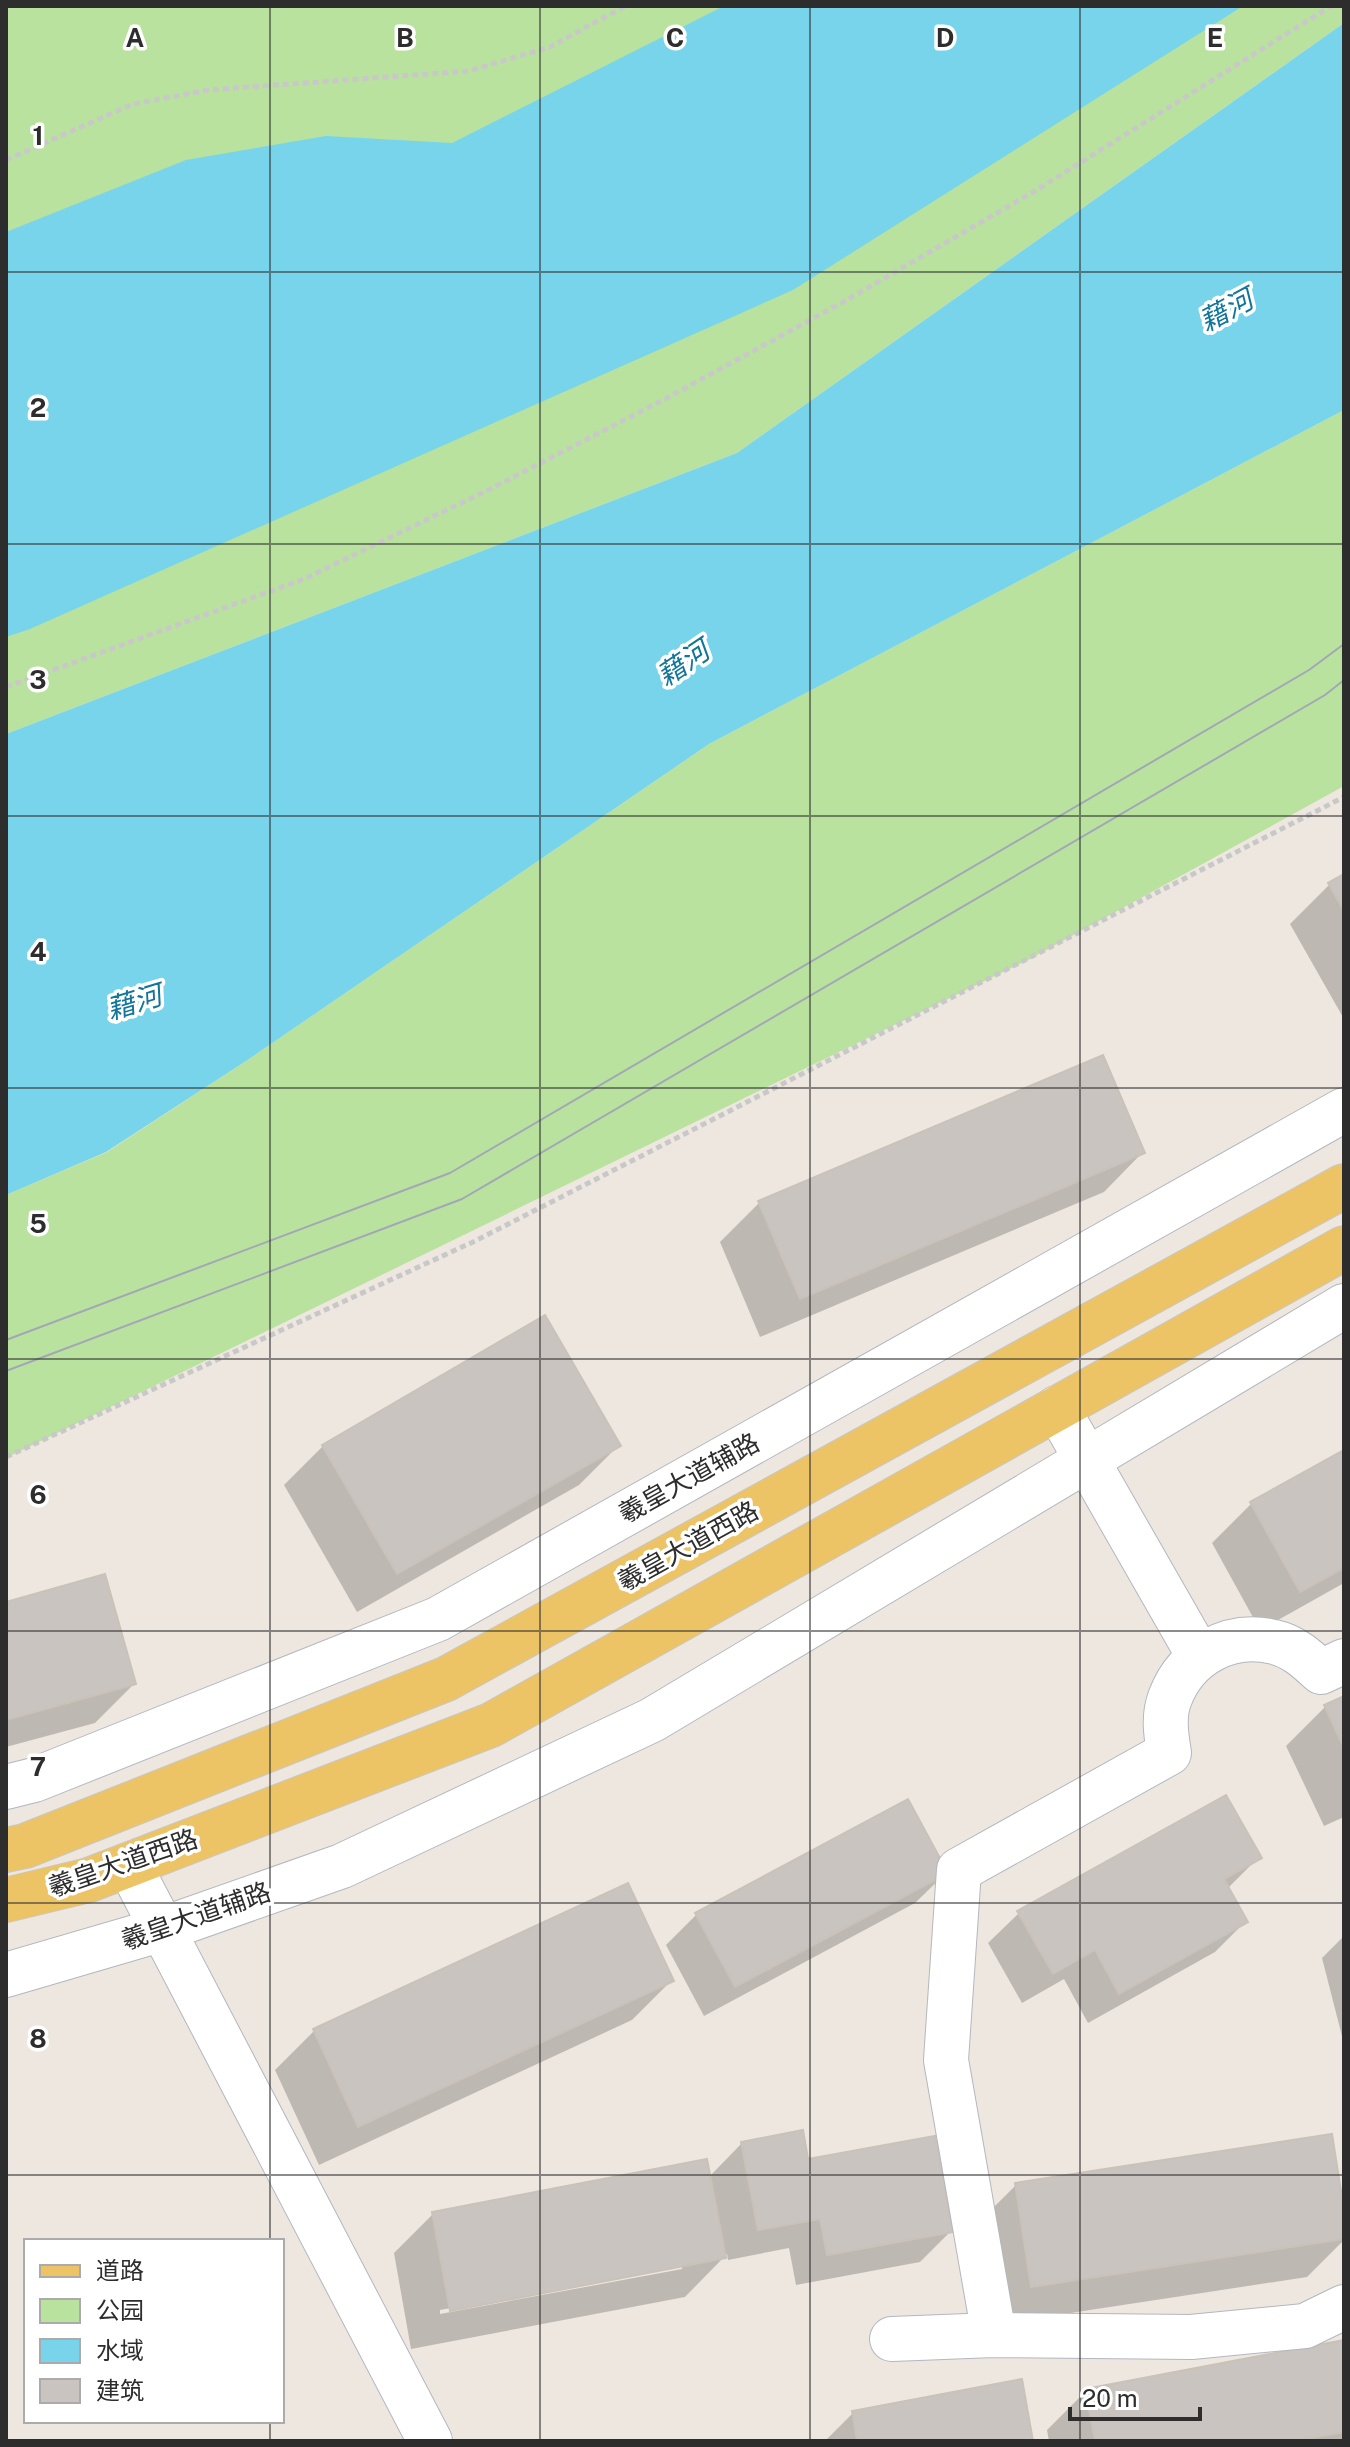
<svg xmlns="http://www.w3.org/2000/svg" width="1350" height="2447" viewBox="0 0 1350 2447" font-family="'Public Sans','Noto Sans SC',sans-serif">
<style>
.green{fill:#bae29f}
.water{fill:#77d4eb}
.shadow{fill:#0003;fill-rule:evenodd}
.building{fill:#c9c4bf;stroke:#c9c2b9;stroke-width:2}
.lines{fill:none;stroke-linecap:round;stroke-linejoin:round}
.minor-casing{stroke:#b3b7bf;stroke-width:46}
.major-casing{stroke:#c8c8c8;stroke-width:46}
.path{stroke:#c8c8c8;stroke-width:5;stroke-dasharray:6 4;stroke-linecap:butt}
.minor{stroke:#fff;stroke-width:44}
.major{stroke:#ecc466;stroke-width:44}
.tram{stroke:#a2a7b6;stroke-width:2}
.grid{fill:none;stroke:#2d2d2d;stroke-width:2;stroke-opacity:0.55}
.labels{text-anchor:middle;stroke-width:7;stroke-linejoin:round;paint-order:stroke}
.street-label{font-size:26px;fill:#2d2d2d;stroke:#fff}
.water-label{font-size:28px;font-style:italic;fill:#12759b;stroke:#fff}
.grid-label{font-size:26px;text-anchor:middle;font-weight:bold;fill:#2d2d2d;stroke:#fff;stroke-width:7;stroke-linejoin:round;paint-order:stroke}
</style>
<rect width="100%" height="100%" fill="#eee7e0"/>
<g class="green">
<polygon points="6,6 1344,6 1344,23 737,453 6,734"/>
<polygon points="1344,410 1344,786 1030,959 6,1458 6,1195 107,1152 246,1061 709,744"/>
</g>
<g class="water">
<polygon points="724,6 1243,6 793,290 30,629 6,637 6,232 186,160 326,136 452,143"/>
<polygon points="1344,23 1344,410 709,744 246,1061 106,1152 6,1195 6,734 737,453"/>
</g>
<g class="shadow">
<polygon points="1344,876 1344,1019 1290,924 1329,885"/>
<polygon points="1143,1152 1104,1192 760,1337 720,1242 759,1203"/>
<polygon points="323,1446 618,1446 579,1485 357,1612 284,1485"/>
<polygon points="1344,1452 1344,1583 1260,1630 1212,1543 1251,1504"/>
<polygon points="6,1604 134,1684 95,1723 6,1747"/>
<polygon points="1344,1698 1344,1817 1324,1826 1286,1746 1325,1707"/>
<polygon points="1259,1857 1227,1889 1246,1921 1215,1952 1088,2023 1064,1979 1022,2003 988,1943 1019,1913"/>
<polygon points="946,1873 915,1903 704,2016 666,1945 697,1914"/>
<polygon points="1344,1936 1344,2044 1322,1958"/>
<polygon points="671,1981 632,2020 319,2165 275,2070 314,2031"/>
<path d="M742,2143l65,19 144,69 -31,31 -124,23 -7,-37 -61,12 -1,-6 -42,43 -274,52 -17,-96 39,-39 276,-37zM682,2265v4l-242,45v-4z"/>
<polygon points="1016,2185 1344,2223 1344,2240 1307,2277 992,2325 977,2224"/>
<polygon points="1344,2342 1344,2441 1049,2441 1047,2430 1086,2391"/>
<polygon points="853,2413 1031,2441 825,2441"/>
</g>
<g class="building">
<polygon points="1344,874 1344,911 1328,883"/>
<polygon points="1103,1055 1145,1153 800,1299 758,1201"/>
<polygon points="545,1315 621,1446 397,1574 322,1445"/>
<polygon points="1344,1450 1344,1568 1300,1592 1250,1502"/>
<polygon points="105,1574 136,1684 6,1720 6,1602"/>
<polygon points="1344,1696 1344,1748 1324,1705"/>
<polygon points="1226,1795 1262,1858 1224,1879 1248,1922 1119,1994 1095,1950 1053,1974 1017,1911"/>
<polygon points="908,1799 948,1873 735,1987 695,1913"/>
<polygon points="628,1883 674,1981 358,2127 313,2029"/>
<polygon points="803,2130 808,2159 935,2136 953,2232 827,2255 820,2219 758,2230 741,2142"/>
<polygon points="1332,2134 1344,2210 1344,2239 1031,2287 1015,2183"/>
<polygon points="707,2159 726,2258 450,2311 432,2212"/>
<polygon points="1344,2340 1344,2432 1295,2441 1095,2441 1085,2389"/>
<polygon points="1022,2379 1033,2441 857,2441 852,2411"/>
</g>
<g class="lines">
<g class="minor-casing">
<g id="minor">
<polyline points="1057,1408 1199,1656"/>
<polyline points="6,1787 34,1780 438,1619 1344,1110"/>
<polyline points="129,1865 430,2441"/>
<polyline points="6,1975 163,1929 342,1866 652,1720 1344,1306"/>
<path d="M994,2335l-48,-275 13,-190 210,-117c-3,-19 -6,-37 1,-55 16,-43 60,-67 104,-56 19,4 33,17 47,30l23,-11"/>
<polyline points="892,2339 994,2335 1191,2337 1305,2326 1344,2307"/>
</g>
</g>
<g class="major-casing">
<g id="major">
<polyline points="6,1850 25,1846 446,1679 1344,1186"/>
<polyline points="6,1900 89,1880 491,1725 1344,1248"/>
</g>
</g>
<g class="path">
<polyline points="6,160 133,104 208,90 469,71 550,47 625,6"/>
<polyline points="6,687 304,579 486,491 667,398 845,301 1035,191 1331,6"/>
<polyline points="6,1457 475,1241 1344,797"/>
</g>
<use href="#minor" class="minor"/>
<use href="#major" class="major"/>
<g class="tram">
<polyline points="6,1340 450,1173 1309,670 1344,644"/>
<polyline points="6,1371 462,1199 1325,695 1344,680"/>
</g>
</g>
<path class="grid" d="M270,6v2235M540,6v2435M810,6v2435M1080,6v2435M6,272h1338M6,544h1338M6,816h1338M6,1088h1338M6,1359h1338M6,1631h1338M6,1903h1338M6,2175h1338M270,2421v20"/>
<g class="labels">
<g class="street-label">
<text transform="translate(689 1478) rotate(-29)" y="9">羲皇大道辅路</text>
<text transform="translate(688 1546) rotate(-29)" y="9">羲皇大道西路</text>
<text transform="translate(123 1863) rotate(-19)" y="9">羲皇大道西路</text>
<text transform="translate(196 1916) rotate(-19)" y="9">羲皇大道辅路</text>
</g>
<g class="water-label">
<text transform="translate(1226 310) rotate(-28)" y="10">藉河</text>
<text transform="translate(683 663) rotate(-34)" y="10">藉河</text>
<text transform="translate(134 1002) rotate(-17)" y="10">藉河</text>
</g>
</g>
<g class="grid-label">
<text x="135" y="47">A</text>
<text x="405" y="47">B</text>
<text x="675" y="47">C</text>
<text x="945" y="47">D</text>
<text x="1215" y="47">E</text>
<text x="38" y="145">1</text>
<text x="38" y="417">2</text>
<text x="38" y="689">3</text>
<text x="38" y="961">4</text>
<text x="38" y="1233">5</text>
<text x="38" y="1504">6</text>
<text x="38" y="1776">7</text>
<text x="38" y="2048">8</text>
</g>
<rect width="1350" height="2447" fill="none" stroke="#2d2d2d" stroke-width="16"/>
<rect x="24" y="2239" width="260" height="184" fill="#ffffff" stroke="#ababab" stroke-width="2"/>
<rect x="40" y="2265" width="40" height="12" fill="#ecc466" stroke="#ababab" stroke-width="2"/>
<text x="96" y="2279" font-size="24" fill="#2d2d2d">道路</text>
<rect x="40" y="2299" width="40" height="24" fill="#bae29f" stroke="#ababab" stroke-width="2"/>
<text x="96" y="2319" font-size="24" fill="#2d2d2d">公园</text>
<rect x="40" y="2339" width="40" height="24" fill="#77d4eb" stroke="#ababab" stroke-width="2"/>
<text x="96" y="2359" font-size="24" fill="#2d2d2d">水域</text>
<rect x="40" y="2379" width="40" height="24" fill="#c9c4bf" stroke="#ababab" stroke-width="2"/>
<text x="96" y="2399" font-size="24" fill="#2d2d2d">建筑</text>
<path d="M1070 2407v12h130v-12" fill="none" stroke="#2d2d2d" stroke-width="4"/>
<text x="1082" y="2407" font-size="24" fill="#2d2d2d" stroke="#ffffff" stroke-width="6" paint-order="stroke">20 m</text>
</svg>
